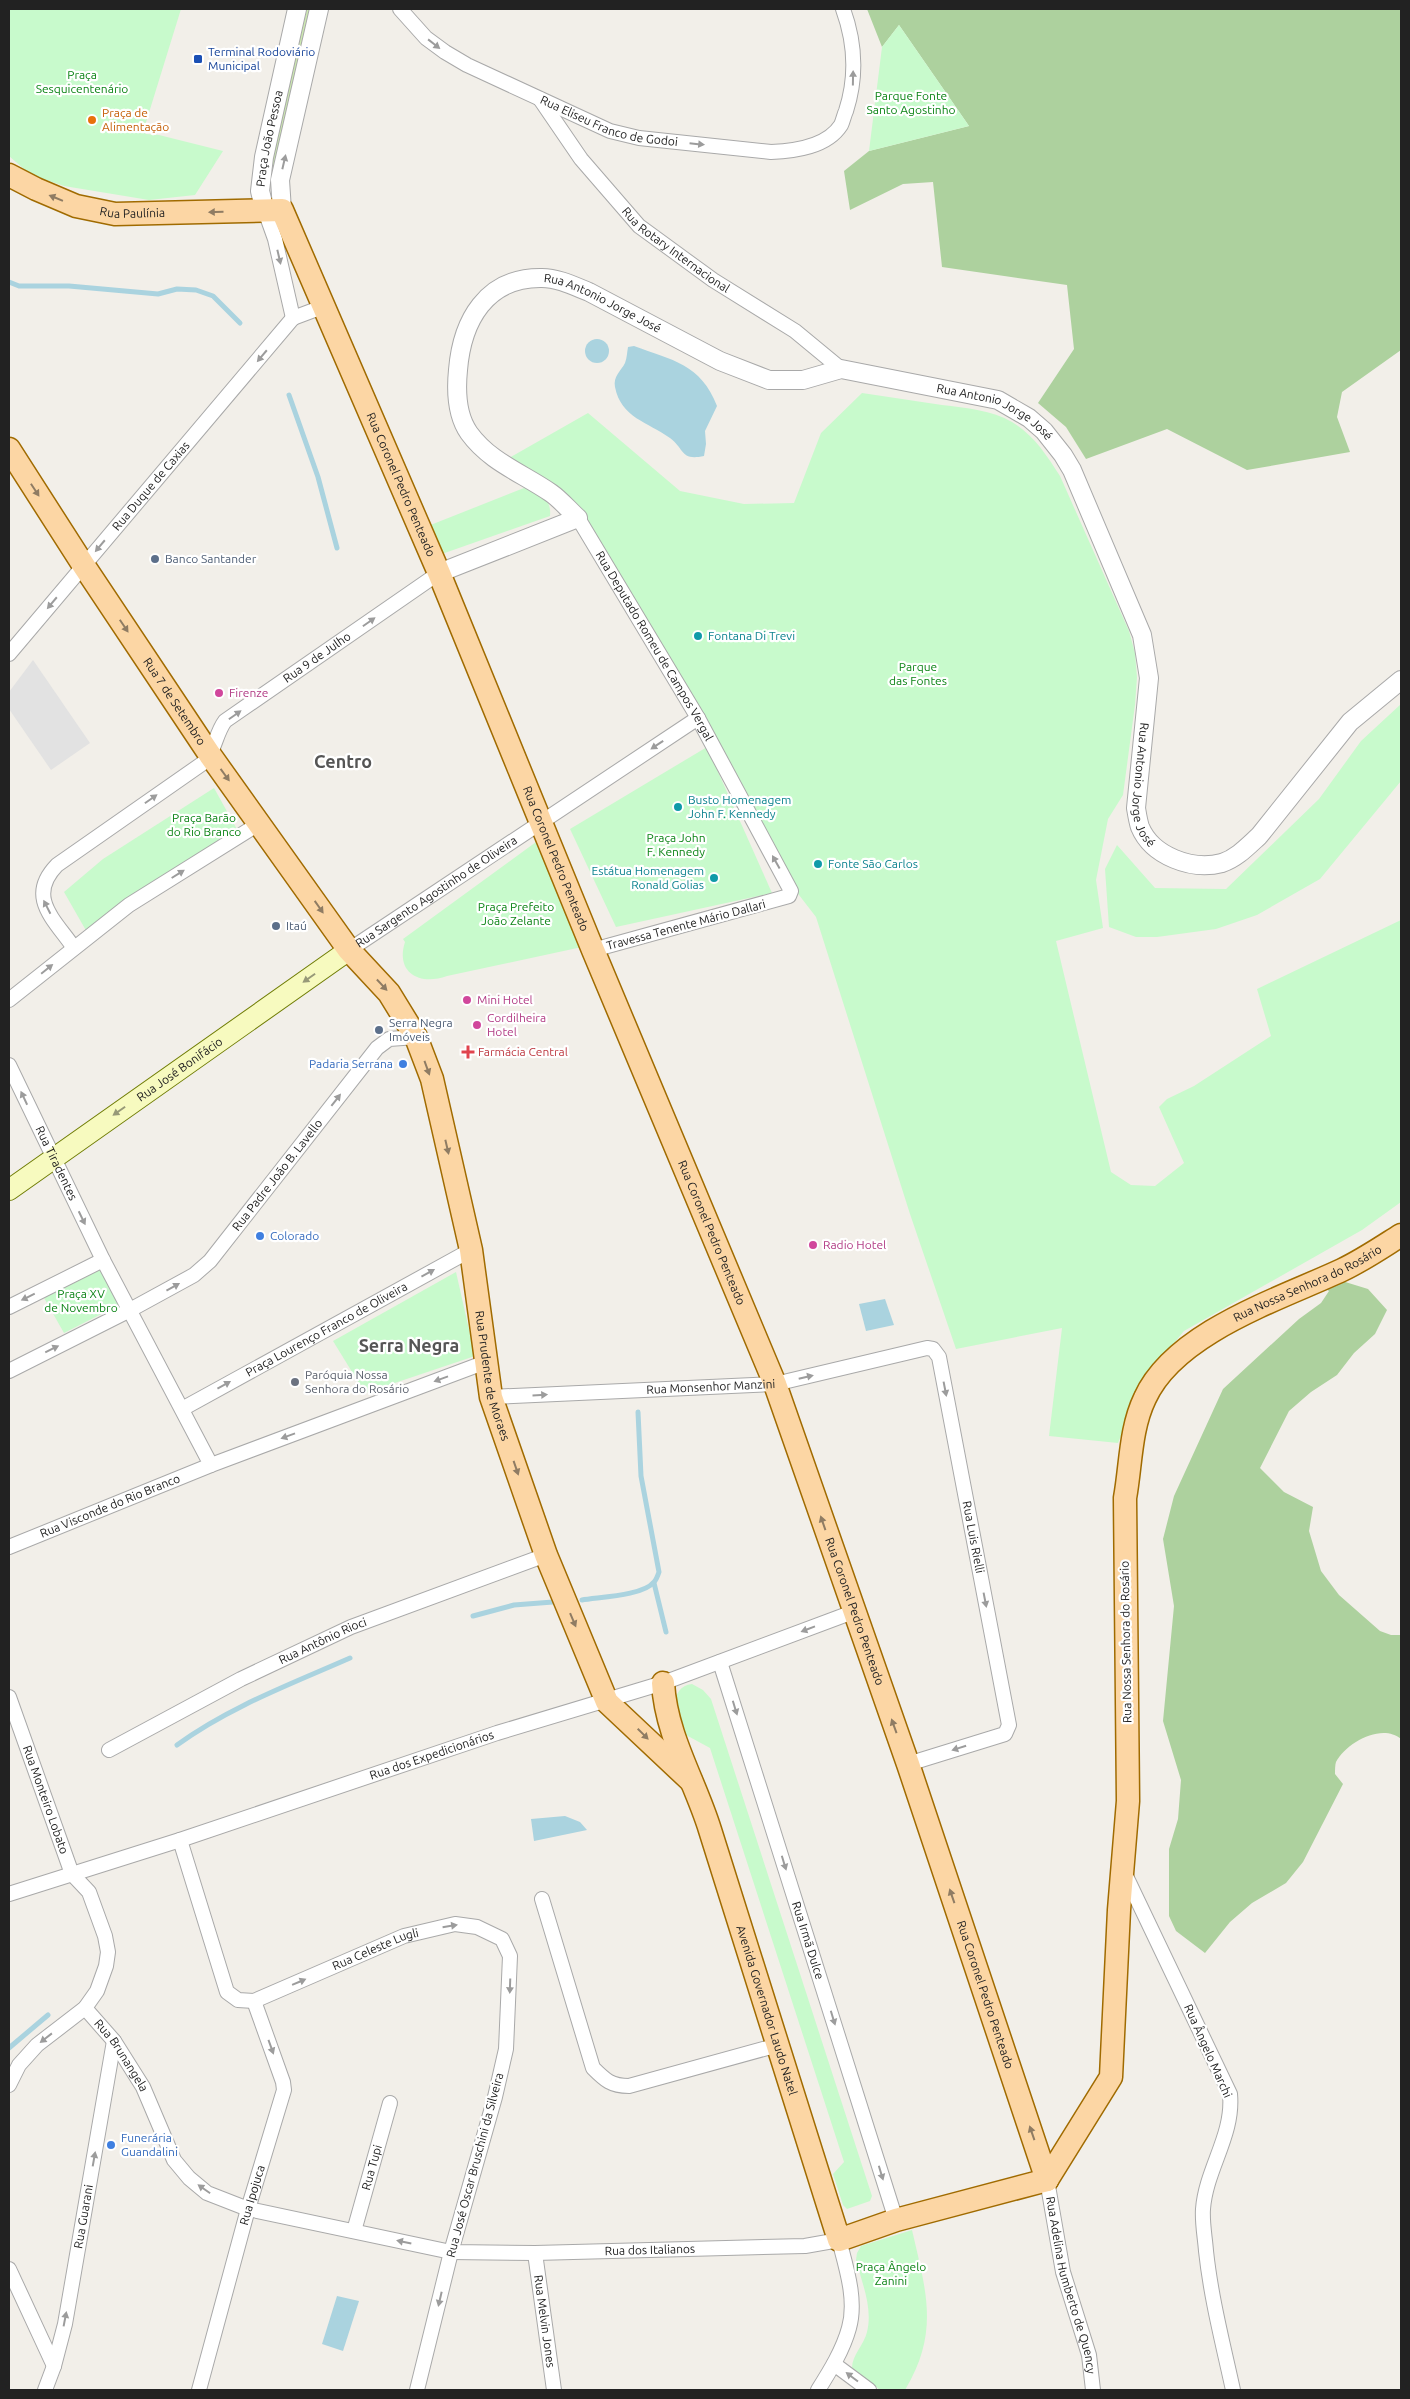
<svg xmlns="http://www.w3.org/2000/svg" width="1410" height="2399" viewBox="0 0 1410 2399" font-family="Ubuntu,sans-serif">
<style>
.grass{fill:#cdebb0}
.forest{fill:#add19e}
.park{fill:#c8facc}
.parking{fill:#e2e2e2}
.water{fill:#aad3df}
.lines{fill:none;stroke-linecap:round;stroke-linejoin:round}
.stream{stroke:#aad3df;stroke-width:5}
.minor-casing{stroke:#a9a9a9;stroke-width:16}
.tertiary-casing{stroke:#a9a9a9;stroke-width:20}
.secondary-casing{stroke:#707d05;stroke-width:22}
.primary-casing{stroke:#a06b00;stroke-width:25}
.minor{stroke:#fff;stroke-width:14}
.tertiary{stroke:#fff;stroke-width:18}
.secondary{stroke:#f7fabf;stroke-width:20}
.primary{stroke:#fcd6a4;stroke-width:22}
.oneway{fill:#9c9c9c}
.oneway2{fill:#8f7c63}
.oneway3{fill:#979978}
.transit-dot{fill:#1a4fb4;stroke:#fff;stroke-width:2}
.food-dot{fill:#e8710a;stroke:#fff;stroke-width:2}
.service-dot{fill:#5c6f8a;stroke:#fff;stroke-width:2}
.culture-dot{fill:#0f9aa8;stroke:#fff;stroke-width:2}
.hotel-dot{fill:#d1479c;stroke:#fff;stroke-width:2}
.health-dot{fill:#e0444e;stroke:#fff;stroke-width:2}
.shop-dot{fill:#3f7fe0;stroke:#fff;stroke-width:2}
.worship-dot{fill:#6b7280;stroke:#fff;stroke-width:2}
.labels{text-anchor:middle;stroke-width:4.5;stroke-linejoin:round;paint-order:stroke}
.transit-label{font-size:12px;fill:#164399;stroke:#fff;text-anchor:start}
.park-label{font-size:12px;fill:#0c8416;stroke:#fff}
.food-label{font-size:12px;fill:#c56008;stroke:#fff;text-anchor:start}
.street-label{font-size:12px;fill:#222;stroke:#fff}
.service-label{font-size:12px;fill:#4e5e75;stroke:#fff;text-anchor:start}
.culture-label{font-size:12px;fill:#0d838f;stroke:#fff;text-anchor:start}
.hotel-label{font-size:12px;fill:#b23c85;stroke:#fff;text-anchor:start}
.health-label{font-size:12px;fill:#be3a42;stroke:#fff;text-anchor:start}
.shop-label{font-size:12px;fill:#366cbe;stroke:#fff;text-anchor:start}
.worship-label{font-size:12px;fill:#5b616d;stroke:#fff;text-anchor:start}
.district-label{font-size:18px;font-weight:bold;fill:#555;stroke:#fff}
</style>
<rect width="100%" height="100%" fill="#f2efe9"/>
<polygon class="grass" points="307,9 313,9 276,165 273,166 271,161"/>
<g class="forest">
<polygon points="867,9 1401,9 1401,350 1342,392 1337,417 1350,452 1247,470 1167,429 1086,459 1066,427 1038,403 1074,349 1067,285 942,267 933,182 903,184 850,210 844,171 869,151 969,126 899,25 882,47"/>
<path d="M1342,1281l26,8 19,21 -12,24 -21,19 -17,22 -26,17 -22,19 -29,57 24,24 29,15 -4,24 12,40 18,24 41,36 11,4h10v104c-19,-16 -54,3 -65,23 -1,3 -1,8 -1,12l8,10 -40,78 -17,21 -34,20 -22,19 -25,31 -29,-22 -7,-15v-67l9,-30 3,-39 -18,-59 11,-115 -11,-67 11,-43 49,-107 76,-70 22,-16 8,-12 -3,-2z"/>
</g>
<g class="park">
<polygon points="9,9 181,9 143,132 146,134 159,135 223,151 195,195 149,200 64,186 31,175 9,156"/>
<polygon points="899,25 969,126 869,151 882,47"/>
<path d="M862,393c27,4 53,8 80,12 24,3 50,5 70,17 22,13 35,34 48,54l69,155 6,22 2,24 -2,28 -12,90 -15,24 -12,61 7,48 -47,13 55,231 20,13 24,1 29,-23 -25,-56 8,-8 27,-13 77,-50 -14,-47 144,-69v282l-39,28 -178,101 -25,30 -23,37 -18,45 -69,-7 13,-108 -106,21 -46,-135 -94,-297 -17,-22 -87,-162 -127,-213 -76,-62 79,-45 92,78 64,13 50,-1 27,-70z"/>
<path d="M524,488c15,1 28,12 26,28l-111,39 -11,-29z"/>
<polygon points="1401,704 1401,781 1320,879 1257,915 1216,929 1157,937 1136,937 1109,927 1105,869 1117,845 1155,888 1226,889 1319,799 1361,741"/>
<polygon points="707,747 772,893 616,927 570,829"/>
<polygon points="214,788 239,833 88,934 64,892 103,859"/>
<path d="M536,842l46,105 -135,29c-27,10 -52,-3 -42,-34l-2,-3z"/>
<polygon points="100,1268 119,1305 64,1333 43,1296"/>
<polygon points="456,1272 475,1356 365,1393 333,1341"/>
<path d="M692,1684l11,6 8,9 161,497 -2,5 -23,8 -4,-4 -10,-31 11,-12 -134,-414 -24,-13 -12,-30c2,-11 6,-20 18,-21z"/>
<path d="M912,2230c14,61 28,102 -7,160h-25l-28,-22c0,-13 12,-23 15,-36 6,-24 -5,-49 -11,-72l1,-7 4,-7z"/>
</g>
<polygon class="parking" points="33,660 90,743 51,770 9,709 9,692"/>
<g class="water">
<circle cx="597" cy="351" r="12"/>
<path d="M634,346c38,14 67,18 83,60l-12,25 1,13 -2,12c-24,5 -19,-7 -34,-18 -22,-16 -49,-20 -55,-51 -2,-11 6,-16 10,-24 2,-5 2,-11 3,-16z"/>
<polygon points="885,1299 894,1325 866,1331 859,1304"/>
<polygon points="565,1816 580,1822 587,1830 534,1841 531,1819"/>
<polygon points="337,2296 359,2301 343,2351 322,2344"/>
</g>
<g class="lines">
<g class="stream">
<polyline points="9,282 19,286 69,286 158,294 177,289 196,290 213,296 240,323"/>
<polyline points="289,395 318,477 337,548"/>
<polyline points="654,1583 666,1632"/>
<path d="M582,1600c16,-3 61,-4 72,-18 2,-2 4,-7 5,-10l-18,-96 -3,-64"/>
<polyline points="473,1616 514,1605 553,1602"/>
<path d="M177,1745c52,-38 114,-61 173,-87"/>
<polyline points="9,2048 48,2015"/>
</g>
<g class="minor-casing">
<g id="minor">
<path id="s1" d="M400,9l26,29 19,14 22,13 143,66 29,7 132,14c24,-1 56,-5 70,-27 2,-4 3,-10 5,-14 11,-34 9,-69 -3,-102"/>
<path id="s2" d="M540,99l41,60 58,67 74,54 82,51 46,38"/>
<polyline points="265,211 275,239 293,318"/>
<polyline points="293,318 325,306"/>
<path id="s3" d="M578,518l120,200 93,173 -2,5 -196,54"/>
<path id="s4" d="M9,654l284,-336"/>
<path id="s5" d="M74,948c-20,-29 -48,-51 -17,-83l149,-104c9,-12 10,-28 19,-40l214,-148"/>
<path id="s6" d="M349,950l349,-232"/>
<polyline points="9,1000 129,905 260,823"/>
<path id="s7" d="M9,1065l94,195 108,205"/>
<polyline points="9,1307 103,1260"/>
<path id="s8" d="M9,1371l121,-61 64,-35 16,-14 167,-213 12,-9 27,-2"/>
<path id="s9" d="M491,1397l284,-13 152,-36 6,1 6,8 70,368 -4,9 -97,30"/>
<path id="s10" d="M182,1409l289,-159"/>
<path id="s11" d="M9,1547l202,-82 275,-103"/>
<path id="s12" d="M720,1662l176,558"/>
<path id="s13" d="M9,1697l63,177 17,18 16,44 3,16 -2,14 -9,25 -12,17 -48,37 -18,20 -10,20"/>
<path id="s14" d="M109,1750l132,-71 110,-52 195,-72"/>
<path id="s15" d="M180,1840l47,152 11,8 16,1 150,-65 51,-12 22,3 25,12 8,17 -4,93 -11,48 -44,155 -34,138"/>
<path d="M1124,1872l106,222c4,41 -24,75 -27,115 -1,14 2,28 3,42 5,47 17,93 27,139"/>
<path id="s16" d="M9,1894l171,-54 317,-107 166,-50 190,-71"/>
<path d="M542,1899l51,169c12,12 18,18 36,18l149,-41"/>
<path id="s17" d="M85,2008l29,33 29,46 31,73 15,18 18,15 41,16 203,43 84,1 270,-7 34,-6c7,27 18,60 10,88 -6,22 -19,43 -31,62"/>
<path id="s18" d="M1047,2180l16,92 26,83 4,35"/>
<path id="s19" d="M354,2231l36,-128"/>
<path id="s20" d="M535,2253l19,137"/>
<polyline points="9,2269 54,2366"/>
<polyline points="834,2364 869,2390"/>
<path id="s21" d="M45,2390l9,-24 11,-42 49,-283"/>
<path id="s22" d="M199,2390l49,-181 36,-119 -1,-8 -29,-81"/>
</g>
</g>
<g class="tertiary-casing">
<g id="tertiary">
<polyline points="282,210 280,180 319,9"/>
<path id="s23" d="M265,211l-5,-20 4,-34 33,-148"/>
<path id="s24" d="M439,573l139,-55c-9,-8 -17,-18 -27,-25 -29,-20 -61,-31 -82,-60 -12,-17 -13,-43 -11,-63 4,-49 28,-93 84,-92 16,0 32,8 47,14l131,69 49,19h34l38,-11 157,31 31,18 15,13 19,24 9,15 70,165 7,43 -13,130c1,6 2,13 4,19 12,29 52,44 82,36 15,-5 26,-17 37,-27l91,-114 51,-42"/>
</g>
</g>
<g class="secondary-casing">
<g id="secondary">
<path id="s25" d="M9,1190l340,-240"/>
</g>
</g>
<g class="primary-casing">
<g id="primary">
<path id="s26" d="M9,175l27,14 40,17 39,8 167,-4 157,363 154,377 182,434 133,380 139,416"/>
<path id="s27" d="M9,449l75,117 126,189 139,195 40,43 27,44 16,42 39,171 20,147 55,158 61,147 84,79"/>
<path id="s28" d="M663,1683c3,53 32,98 47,147 43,137 86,273 129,410l57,-20 151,-40"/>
<path id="s29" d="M1047,2180l64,-103 8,-167 9,-109 -3,-303c6,-33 5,-69 20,-100 30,-66 135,-99 197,-128 21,-10 40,-23 59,-35"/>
</g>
</g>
<use href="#minor" class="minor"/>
<use href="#tertiary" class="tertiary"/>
<use href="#secondary" class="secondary"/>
<use href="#primary" class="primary"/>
</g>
<defs><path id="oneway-solid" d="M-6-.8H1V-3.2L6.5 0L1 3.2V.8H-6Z" transform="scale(1.25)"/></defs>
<g class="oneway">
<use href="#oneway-solid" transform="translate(434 44) rotate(38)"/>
<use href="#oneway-solid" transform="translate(853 78) rotate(-89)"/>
<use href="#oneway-solid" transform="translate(697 144) rotate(6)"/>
<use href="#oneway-solid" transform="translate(284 162) rotate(-77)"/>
<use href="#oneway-solid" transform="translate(279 257) rotate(77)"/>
<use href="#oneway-solid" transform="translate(262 356) rotate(130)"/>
<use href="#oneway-solid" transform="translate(100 546) rotate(130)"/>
<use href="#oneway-solid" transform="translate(52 603) rotate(130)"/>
<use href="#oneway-solid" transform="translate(369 622) rotate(-35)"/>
<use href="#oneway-solid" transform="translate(235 715) rotate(-35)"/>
<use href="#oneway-solid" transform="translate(657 745) rotate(146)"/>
<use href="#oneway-solid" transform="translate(151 799) rotate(-35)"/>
<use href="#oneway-solid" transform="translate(776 862) rotate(-119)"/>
<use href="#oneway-solid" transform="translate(178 874) rotate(-32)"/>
<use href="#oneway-solid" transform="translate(47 907) rotate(-117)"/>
<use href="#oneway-solid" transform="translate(47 969) rotate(-39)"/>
<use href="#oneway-solid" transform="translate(24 1098) rotate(-115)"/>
<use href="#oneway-solid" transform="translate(336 1100) rotate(-52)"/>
<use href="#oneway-solid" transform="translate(82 1218) rotate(64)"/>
<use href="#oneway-solid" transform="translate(428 1273) rotate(-29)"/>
<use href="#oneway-solid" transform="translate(173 1287) rotate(-29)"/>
<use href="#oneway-solid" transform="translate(28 1297) rotate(154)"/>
<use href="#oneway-solid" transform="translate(52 1349) rotate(-26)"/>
<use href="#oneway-solid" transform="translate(806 1377) rotate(-13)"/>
<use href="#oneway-solid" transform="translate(441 1379) rotate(160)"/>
<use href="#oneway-solid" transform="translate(224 1385) rotate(-29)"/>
<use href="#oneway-solid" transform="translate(945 1389) rotate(79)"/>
<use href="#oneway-solid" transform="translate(540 1395) rotate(-3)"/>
<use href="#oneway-solid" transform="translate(288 1436) rotate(160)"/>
<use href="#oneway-solid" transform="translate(985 1600) rotate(79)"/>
<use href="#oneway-solid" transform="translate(808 1629) rotate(159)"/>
<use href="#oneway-solid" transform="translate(735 1708) rotate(73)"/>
<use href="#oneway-solid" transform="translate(959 1748) rotate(162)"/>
<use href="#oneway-solid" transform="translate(784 1863) rotate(73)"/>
<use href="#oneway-solid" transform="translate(450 1926) rotate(-9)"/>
<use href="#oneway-solid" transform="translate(299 1982) rotate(-23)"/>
<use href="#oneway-solid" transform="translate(510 1986) rotate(92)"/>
<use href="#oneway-solid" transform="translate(833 2018) rotate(73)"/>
<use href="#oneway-solid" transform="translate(46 2038) rotate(142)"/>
<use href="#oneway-solid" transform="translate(271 2047) rotate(70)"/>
<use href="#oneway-solid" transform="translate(94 2159) rotate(-80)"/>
<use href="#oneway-solid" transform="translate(881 2173) rotate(73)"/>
<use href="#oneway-solid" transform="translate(204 2189) rotate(-145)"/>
<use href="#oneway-solid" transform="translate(404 2242) rotate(-168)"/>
<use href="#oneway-solid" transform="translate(440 2299) rotate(103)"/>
<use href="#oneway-solid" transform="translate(65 2319) rotate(-79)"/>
<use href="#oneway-solid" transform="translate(852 2377) rotate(-143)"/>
</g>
<g class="oneway2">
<use href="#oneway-solid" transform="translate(56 198) rotate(-158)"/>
<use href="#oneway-solid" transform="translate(216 212) rotate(179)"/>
<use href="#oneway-solid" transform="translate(35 490) rotate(57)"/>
<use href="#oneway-solid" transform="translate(124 626) rotate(56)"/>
<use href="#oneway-solid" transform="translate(225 775) rotate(54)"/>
<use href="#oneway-solid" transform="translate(319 907) rotate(55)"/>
<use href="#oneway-solid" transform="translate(382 985) rotate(47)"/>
<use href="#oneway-solid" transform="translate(427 1068) rotate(70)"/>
<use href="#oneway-solid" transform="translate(447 1147) rotate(77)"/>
<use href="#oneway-solid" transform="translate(516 1468) rotate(71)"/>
<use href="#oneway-solid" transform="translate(823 1523) rotate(-109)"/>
<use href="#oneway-solid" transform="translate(573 1620) rotate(67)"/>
<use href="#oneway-solid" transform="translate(894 1726) rotate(-110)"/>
<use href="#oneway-solid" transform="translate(643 1734) rotate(45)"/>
<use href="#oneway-solid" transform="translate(952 1896) rotate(-109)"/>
<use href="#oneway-solid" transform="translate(1032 2133) rotate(-109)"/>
</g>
<g class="oneway3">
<use href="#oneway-solid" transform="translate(309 978) rotate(145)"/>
<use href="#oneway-solid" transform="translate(119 1111) rotate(145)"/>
</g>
<rect class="transit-dot" x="193" y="54" width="10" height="10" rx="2.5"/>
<circle class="food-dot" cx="92" cy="120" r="5"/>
<g class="service-dot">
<circle cx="155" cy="559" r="5"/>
<circle cx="276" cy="926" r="5"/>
<circle cx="379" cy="1030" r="5"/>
</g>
<g class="culture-dot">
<circle cx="698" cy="636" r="5"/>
<circle cx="678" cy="807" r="5"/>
<circle cx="818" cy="864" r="5"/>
<circle cx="714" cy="878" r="5"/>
</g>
<g class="hotel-dot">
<circle cx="219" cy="693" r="5"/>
<circle cx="467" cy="1000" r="5"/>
<circle cx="477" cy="1025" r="5"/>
<circle cx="813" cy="1245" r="5"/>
</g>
<path class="health-dot" d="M465.5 1044.5h5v5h5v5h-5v5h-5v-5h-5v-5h5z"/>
<g class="shop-dot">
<circle cx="403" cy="1064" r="5"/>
<circle cx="260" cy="1236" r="5"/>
<circle cx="111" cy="2145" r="5"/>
</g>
<circle class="worship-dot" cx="295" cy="1382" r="5"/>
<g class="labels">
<g class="transit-label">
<text x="208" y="56">Terminal Rodoviário<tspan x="208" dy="14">Municipal</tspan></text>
</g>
<g class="park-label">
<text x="82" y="79">Praça<tspan x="82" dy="14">Sesquicentenário</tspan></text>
<text x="911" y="100">Parque Fonte<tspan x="911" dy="14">Santo Agostinho</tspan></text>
<text x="918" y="671">Parque<tspan x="918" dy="14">das Fontes</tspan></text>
<text x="204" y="822">Praça Barão<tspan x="204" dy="14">do Rio Branco</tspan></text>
<text x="676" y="842">Praça John<tspan x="676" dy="14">F. Kennedy</tspan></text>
<text x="516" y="911">Praça Prefeito<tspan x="516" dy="14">João Zelante</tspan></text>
<text x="81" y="1298">Praça XV<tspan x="81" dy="14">de Novembro</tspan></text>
<text x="891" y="2271">Praça Ângelo<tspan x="891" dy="14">Zanini</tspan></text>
</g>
<g class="food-label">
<text x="102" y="117">Praça de<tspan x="102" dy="14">Alimentação</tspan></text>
</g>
<g class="street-label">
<text dy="4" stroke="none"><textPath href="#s1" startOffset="242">Rua Eliseu Franco de Godoi</textPath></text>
<text dy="4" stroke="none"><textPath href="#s23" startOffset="74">Praça João Pessoa</textPath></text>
<text dy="4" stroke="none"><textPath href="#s26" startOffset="131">Rua Paulínia</textPath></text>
<text dy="4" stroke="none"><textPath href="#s2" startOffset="205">Rua Rotary Internacional</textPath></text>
<text dy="4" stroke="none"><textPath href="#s24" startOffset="559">Rua Antonio Jorge José</textPath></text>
<text dy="4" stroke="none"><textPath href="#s24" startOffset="978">Rua Antonio Jorge José</textPath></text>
<text dy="4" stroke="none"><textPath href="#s26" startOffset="580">Rua Coronel Pedro Penteado</textPath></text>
<text dy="4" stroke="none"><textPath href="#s4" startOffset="220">Rua Duque de Caxias</textPath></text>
<text dy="4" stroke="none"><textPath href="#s3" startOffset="149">Rua Deputado Romeu de Campos Vergal</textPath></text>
<text dy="4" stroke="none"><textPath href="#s5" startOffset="434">Rua 9 de Julho</textPath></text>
<text dy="4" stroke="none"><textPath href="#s27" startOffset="302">Rua 7 de Setembro</textPath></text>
<text dy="4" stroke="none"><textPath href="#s24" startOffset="1412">Rua Antonio Jorge José</textPath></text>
<text dy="4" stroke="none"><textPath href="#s26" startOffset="985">Rua Coronel Pedro Penteado</textPath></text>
<text dy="4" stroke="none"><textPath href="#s6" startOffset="105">Rua Sargento Agostinho de Oliveira</textPath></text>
<text transform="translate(686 925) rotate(-15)" y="4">Travessa Tenente Mário Dallari</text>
<text dy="4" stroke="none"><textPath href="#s25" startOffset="209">Rua José Bonifácio</textPath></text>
<text dy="4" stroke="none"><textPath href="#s7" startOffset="109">Rua Tiradentes</textPath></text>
<text dy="4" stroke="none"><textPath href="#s8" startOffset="339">Rua Padre João B. Lavello</textPath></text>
<text dy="4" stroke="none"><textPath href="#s26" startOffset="1390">Rua Coronel Pedro Penteado</textPath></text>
<text dy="4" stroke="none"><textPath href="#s29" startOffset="1006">Rua Nossa Senhora do Rosário</textPath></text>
<text dy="4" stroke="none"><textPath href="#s10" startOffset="165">Praça Lourenço Franco de Oliveira</textPath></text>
<text dy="4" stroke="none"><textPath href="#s27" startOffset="1064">Rua Prudente de Moraes</textPath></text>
<text dy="4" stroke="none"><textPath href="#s9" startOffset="220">Rua Monsenhor Manzini</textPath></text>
<text dy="4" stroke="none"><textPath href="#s11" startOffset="109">Rua Visconde do Rio Branco</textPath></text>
<text dy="4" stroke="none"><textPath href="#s9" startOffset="640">Rua Luis Rielli</textPath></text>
<text dy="4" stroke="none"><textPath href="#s26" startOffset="1795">Rua Coronel Pedro Penteado</textPath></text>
<text dy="4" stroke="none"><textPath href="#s14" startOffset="240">Rua Antônio Rioci</textPath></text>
<text transform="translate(1126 1642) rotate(-91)" y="4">Rua Nossa Senhora do Rosário</text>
<text dy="4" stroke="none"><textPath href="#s16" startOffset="445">Rua dos Expedicionários</textPath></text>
<text dy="4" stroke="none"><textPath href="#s13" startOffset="109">Rua Monteiro Lobato</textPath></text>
<text dy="4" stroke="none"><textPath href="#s12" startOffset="292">Rua Irmã Dulce</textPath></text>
<text dy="4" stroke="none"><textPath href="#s15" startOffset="321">Rua Celeste Lugli</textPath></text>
<text dy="4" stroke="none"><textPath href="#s26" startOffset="2200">Rua Coronel Pedro Penteado</textPath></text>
<text dy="4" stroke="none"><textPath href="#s28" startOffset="344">Avenida Governador Laudo Natel</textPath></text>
<text transform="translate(1208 2051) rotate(66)" y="4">Rua Ângelo Marchi</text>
<text dy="4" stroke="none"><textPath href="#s17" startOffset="60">Rua Brunangela</textPath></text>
<text transform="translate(475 2165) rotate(-75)" y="4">Rua José Oscar Bruschini da Silveira</text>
<text dy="4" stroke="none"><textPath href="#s19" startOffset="66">Rua Tupi</textPath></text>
<text dy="4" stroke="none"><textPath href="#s22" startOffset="202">Rua Ipojuca</textPath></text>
<text dy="4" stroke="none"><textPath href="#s21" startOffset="178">Rua Guarani</textPath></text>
<text dy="4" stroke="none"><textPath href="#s17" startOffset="675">Rua dos Italianos</textPath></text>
<text dy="4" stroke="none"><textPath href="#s18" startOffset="108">Rua Adelina Humberto de Quency</textPath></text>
<text dy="4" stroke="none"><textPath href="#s20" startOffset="69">Rua Melvin Jones</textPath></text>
</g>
<g class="service-label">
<text x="165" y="563">Banco Santander</text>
<text x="286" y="930">Itaú</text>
<text x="389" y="1027">Serra Negra<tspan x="389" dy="14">Imóveis</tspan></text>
</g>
<g class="culture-label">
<text x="708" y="640">Fontana Di Trevi</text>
<text x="688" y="804">Busto Homenagem<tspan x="688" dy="14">John F. Kennedy</tspan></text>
<text x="828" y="868">Fonte São Carlos</text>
<text x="704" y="875" text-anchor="end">Estátua Homenagem<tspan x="704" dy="14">Ronald Golias</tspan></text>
</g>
<g class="hotel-label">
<text x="229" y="697">Firenze</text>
<text x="477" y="1004">Mini Hotel</text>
<text x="487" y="1022">Cordilheira<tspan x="487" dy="14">Hotel</tspan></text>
<text x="823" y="1249">Radio Hotel</text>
</g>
<g class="health-label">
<text x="478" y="1056">Farmácia Central</text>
</g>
<g class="shop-label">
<text x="393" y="1068" text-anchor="end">Padaria Serrana</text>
<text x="270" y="1240">Colorado</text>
<text x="121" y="2142">Funerária<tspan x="121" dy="14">Guandalini</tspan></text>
</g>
<g class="worship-label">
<text x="305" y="1379">Paróquia Nossa<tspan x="305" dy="14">Senhora do Rosário</tspan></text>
</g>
<g class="district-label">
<text x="343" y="768">Centro</text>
<text x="409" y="1352">Serra Negra</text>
</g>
</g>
<rect width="1410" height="2399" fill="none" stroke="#222222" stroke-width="20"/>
</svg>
